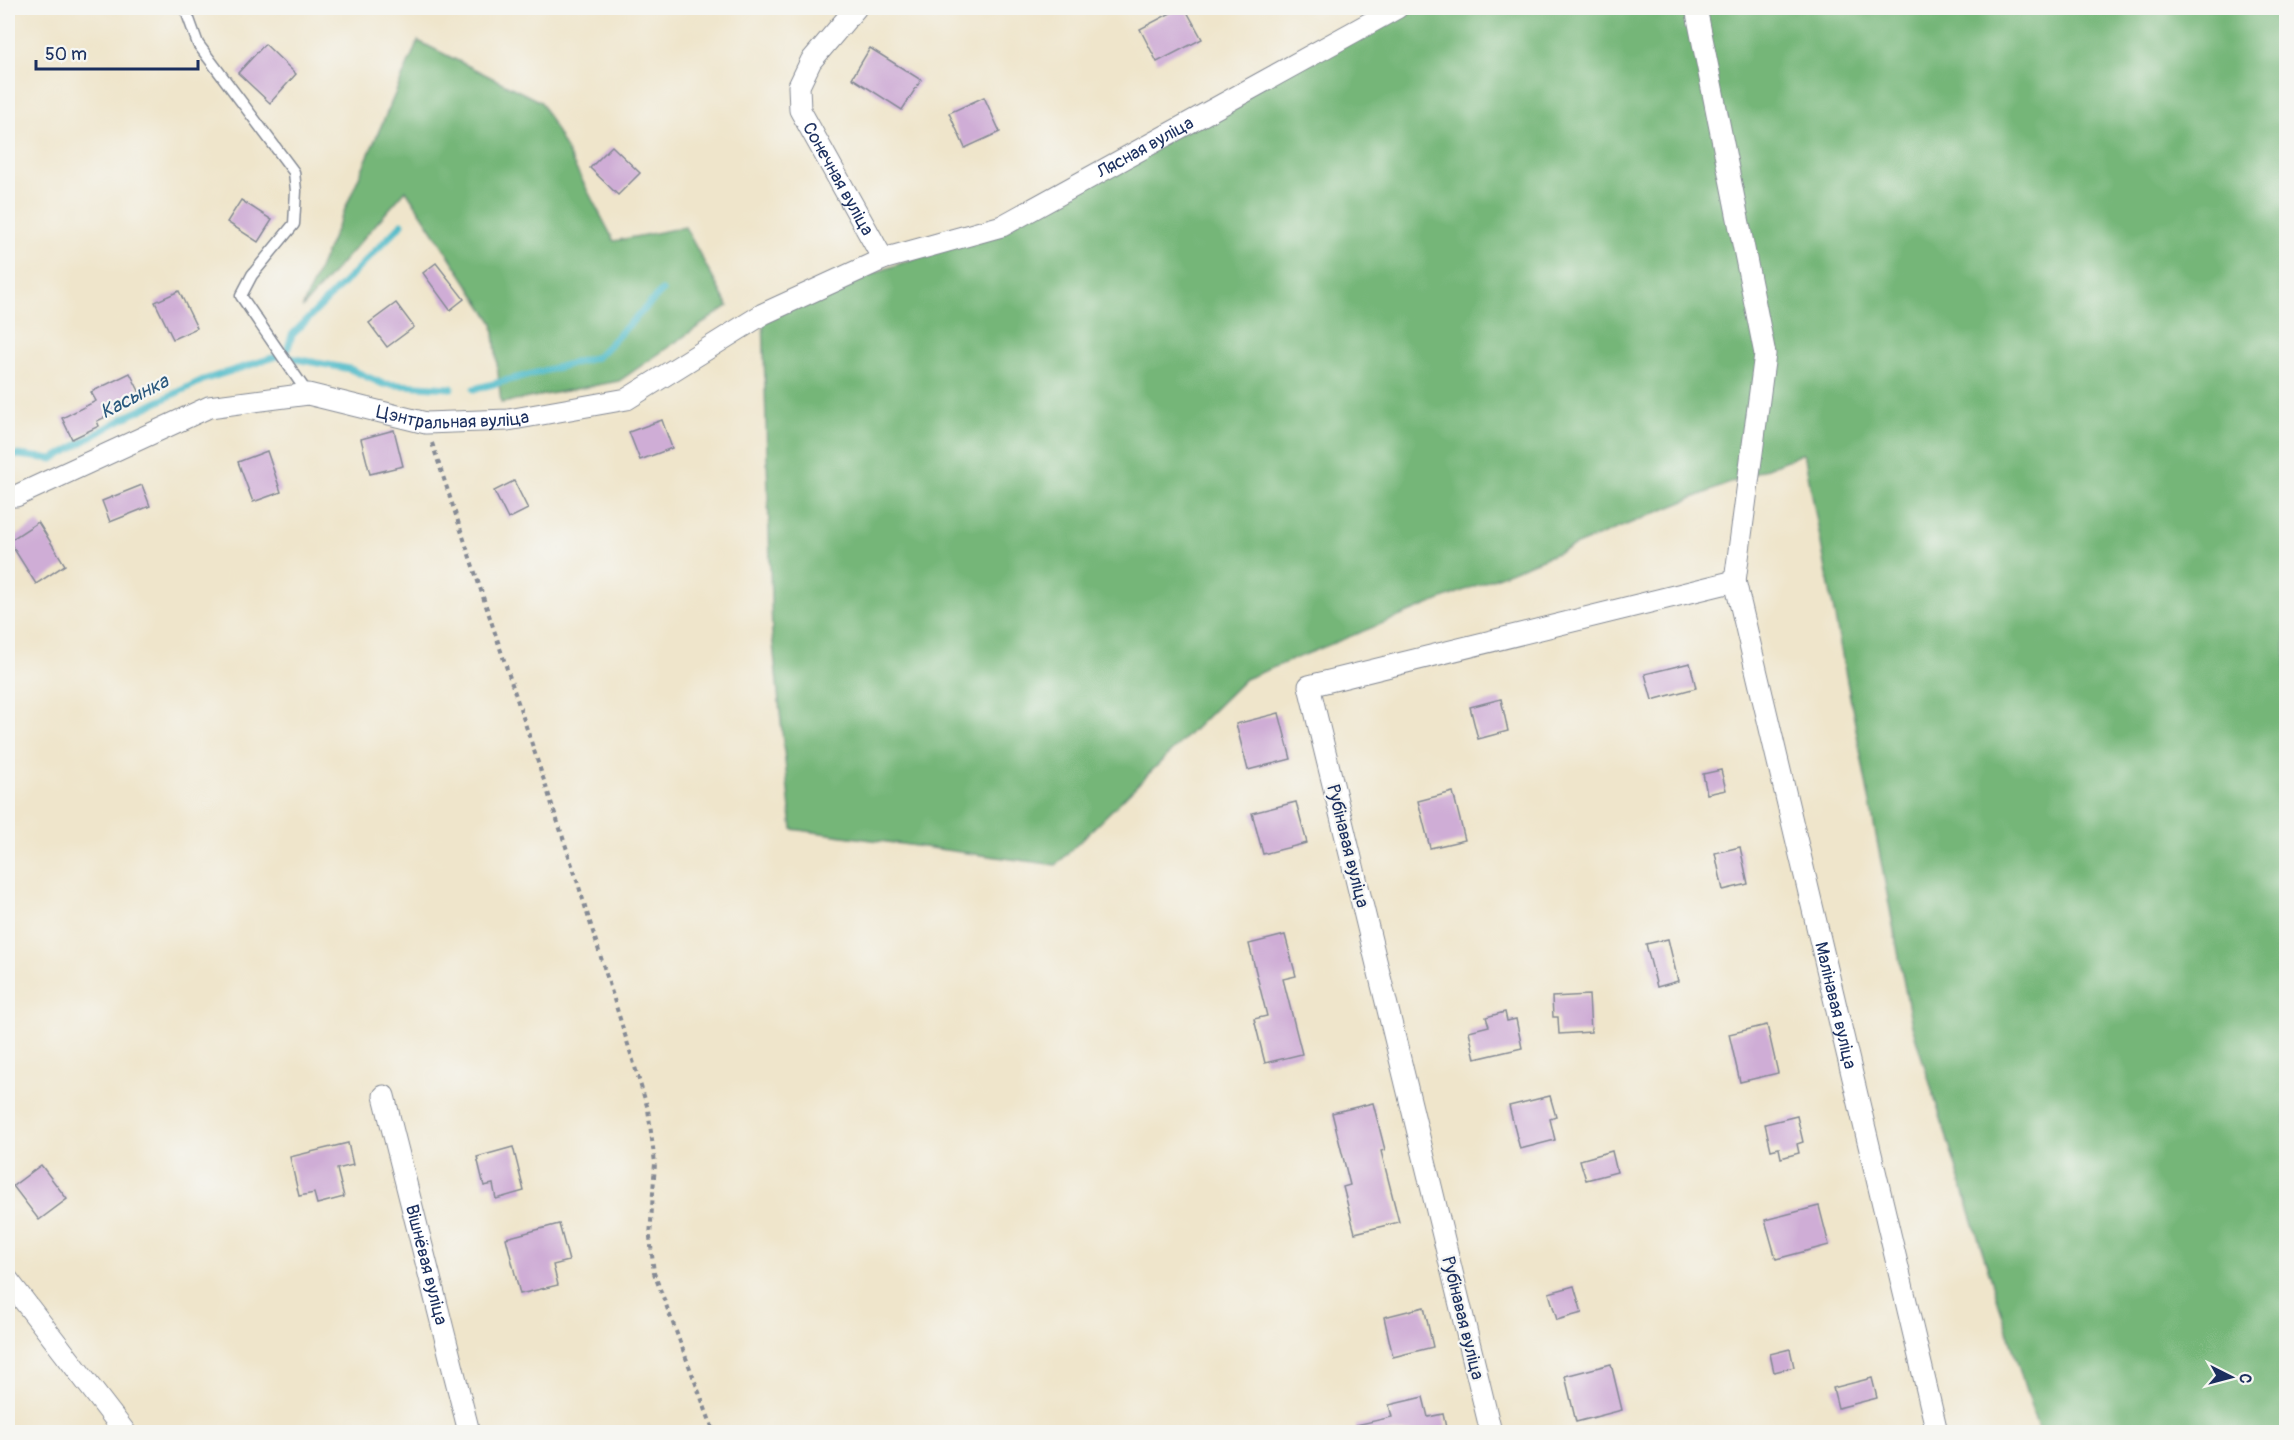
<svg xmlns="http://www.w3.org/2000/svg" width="2294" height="1440" viewBox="0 0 2294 1440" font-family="Pangolin,sans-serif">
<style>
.forest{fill:#75b678;stroke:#48726b;stroke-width:1.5}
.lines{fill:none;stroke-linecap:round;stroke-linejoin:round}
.stream{stroke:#4cb9c7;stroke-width:7}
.building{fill:#cfadd6}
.service-casing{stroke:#858a94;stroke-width:13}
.minor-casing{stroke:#858a94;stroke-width:23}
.path{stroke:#858a94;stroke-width:4;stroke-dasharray:4.5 4.5;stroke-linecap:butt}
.service{stroke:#fff;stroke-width:10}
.minor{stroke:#fff;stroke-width:21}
.labels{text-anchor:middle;stroke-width:4.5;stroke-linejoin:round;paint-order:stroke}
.street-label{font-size:18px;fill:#1b2f5e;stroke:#f6f6f2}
.water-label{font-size:20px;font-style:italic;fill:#2a587e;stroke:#f6f6f2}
</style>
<rect width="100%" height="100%" fill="#f6f6f2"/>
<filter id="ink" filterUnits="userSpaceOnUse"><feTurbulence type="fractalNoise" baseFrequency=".0167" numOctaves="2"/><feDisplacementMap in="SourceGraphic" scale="12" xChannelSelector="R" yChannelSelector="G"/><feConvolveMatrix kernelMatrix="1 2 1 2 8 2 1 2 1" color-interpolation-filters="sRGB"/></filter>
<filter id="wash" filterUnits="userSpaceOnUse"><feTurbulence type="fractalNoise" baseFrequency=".008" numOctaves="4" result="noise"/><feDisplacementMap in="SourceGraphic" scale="24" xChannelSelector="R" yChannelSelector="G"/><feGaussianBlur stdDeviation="1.35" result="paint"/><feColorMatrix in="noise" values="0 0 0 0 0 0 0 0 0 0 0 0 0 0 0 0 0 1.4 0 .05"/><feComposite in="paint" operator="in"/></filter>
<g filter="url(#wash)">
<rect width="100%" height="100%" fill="#efe5cb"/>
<g class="forest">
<polygon points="1397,8 2286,8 2286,1432 2039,1432 1912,1026 1804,453 1245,679 1056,865 792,829 772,634 763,314 1002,226"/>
<polygon points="418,41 541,102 614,241 685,227 728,306 619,381 501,403 493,323 406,190 302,308"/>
</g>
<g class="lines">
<g class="stream">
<polyline points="402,224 292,335 285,357 350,369 383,384 451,388"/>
<polyline points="474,389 597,357 662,291"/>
<polyline points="8,454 53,459 124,418 203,380 278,356"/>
</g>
</g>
<g id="blocks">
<g class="building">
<polygon points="1180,8 1185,8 1202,39 1157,62 1140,29"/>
<polygon points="265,44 296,74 270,103 238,73"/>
<polygon points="870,48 921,80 902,110 852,78"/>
<polygon points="984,97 1000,132 965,148 949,113"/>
<polygon points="612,146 640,173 618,195 590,168"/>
<polygon points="241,200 272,220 258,242 227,222"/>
<polygon points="436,263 464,299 450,310 423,273"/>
<polygon points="179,291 197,328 173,339 155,302"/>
<polygon points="396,303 414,327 387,347 369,323"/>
<polygon points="130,373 143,399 97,421 99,426 72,439 62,418 96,401 91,392"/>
<polygon points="662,420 672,448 640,460 629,432"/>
<polygon points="394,430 403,466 370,474 361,439"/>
<polygon points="267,451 281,492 253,502 238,462"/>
<polygon points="514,481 528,509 508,519 494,491"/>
<polygon points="142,485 150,506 110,522 102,501"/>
<polygon points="38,522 65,565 36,584 9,541"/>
<polygon points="1690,663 1696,688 1652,700 1645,674"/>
<polygon points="1501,699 1508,731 1478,739 1470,707"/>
<polygon points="1279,713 1291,759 1248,770 1236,724"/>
<polygon points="1721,770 1726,790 1707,794 1703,774"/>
<polygon points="1453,792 1465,840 1430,848 1418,801"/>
<polygon points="1296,802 1307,843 1263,854 1252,813"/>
<polygon points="1740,847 1748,884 1723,890 1715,853"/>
<polygon points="1285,935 1296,976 1283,979 1302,1054 1265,1063 1254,1019 1267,1016 1249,944"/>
<polygon points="1668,939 1678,981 1657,987 1646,944"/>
<polygon points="1589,995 1591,1032 1559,1034 1558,1017 1553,1017 1552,997"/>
<polygon points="1505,1012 1507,1021 1516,1019 1522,1048 1475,1059 1469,1031 1489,1026 1486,1017"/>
<polygon points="1767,1025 1778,1073 1740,1082 1729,1034"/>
<polygon points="1550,1096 1556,1117 1550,1119 1555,1140 1520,1149 1509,1106"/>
<polygon points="1373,1103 1385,1150 1381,1151 1399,1222 1355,1233 1343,1187 1350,1185 1332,1113"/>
<polygon points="1797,1116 1803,1142 1797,1144 1799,1153 1781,1158 1779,1148 1771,1150 1765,1124"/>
<polygon points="348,1143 353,1165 337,1169 344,1197 317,1204 314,1193 299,1196 290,1157"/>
<polygon points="513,1147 524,1191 496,1199 493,1184 484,1186 477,1157"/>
<polygon points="1612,1151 1617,1172 1586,1180 1580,1160"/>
<polygon points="41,1165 67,1199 39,1220 13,1186"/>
<polygon points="1819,1206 1829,1245 1776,1259 1765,1220"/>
<polygon points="559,1224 569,1261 553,1265 558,1285 520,1294 506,1238"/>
<polygon points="1574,1286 1582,1313 1557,1320 1549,1293"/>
<polygon points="1424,1307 1433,1347 1393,1357 1384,1317"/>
<polygon points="1790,1349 1794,1367 1774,1372 1770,1354"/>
<polygon points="1611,1364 1622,1410 1576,1422 1565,1376"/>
<polygon points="1872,1378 1877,1398 1838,1408 1833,1388"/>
<polygon points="1423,1397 1428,1417 1443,1414 1447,1432 1356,1432 1356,1425 1392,1417 1389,1405"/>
</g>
</g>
</g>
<g filter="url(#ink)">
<use href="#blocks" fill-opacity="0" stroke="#858a94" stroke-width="1.5"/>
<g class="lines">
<g class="service-casing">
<polyline id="service" points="185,8 198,44 294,172 296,191 294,224 252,275 241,296 308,394"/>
</g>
<g class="minor-casing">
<g id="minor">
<path id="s1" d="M856,8l-45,53 -12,25 1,24 83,149"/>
<path id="s2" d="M1696,8l69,346 -30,227 202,851"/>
<path id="s3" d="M8,496h8l193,-89 99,-13 118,29 82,-3 119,-21 136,-85 120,-55 119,-33 395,-218"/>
<path id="s4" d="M384,1096l85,336"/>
<polyline points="8,1280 125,1432"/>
<polyline points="1491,1432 1309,686 1735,581"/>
</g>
</g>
<polyline class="path" points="432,443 575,874 648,1109 655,1163 650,1237 654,1273 714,1432"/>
<use href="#service" class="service"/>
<use href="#minor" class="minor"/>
</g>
</g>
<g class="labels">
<g class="street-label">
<text dy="6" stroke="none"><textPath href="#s3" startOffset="1224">Лясная вуліца</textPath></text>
<text dy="6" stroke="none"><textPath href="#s1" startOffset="200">Сонечная вуліца</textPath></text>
<text dy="6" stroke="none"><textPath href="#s3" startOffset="468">Цэнтральная вуліца</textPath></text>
<text transform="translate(1348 846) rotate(76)" y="6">Рубінавая вуліца</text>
<text dy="6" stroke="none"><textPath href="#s2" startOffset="1018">Малінавая вуліца</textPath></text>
<text dy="6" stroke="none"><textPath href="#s4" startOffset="174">Вішнёвая вуліца</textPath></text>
<text transform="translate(1463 1318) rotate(76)" y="6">Рубінавая вуліца</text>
</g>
<g class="water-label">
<text transform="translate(134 396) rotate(-27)" y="7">Касынка</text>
</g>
</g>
<rect width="2294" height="1440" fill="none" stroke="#f6f6f2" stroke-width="30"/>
<g transform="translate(2231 1377) rotate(96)" stroke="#f6f6f2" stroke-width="4.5" paint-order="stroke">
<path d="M0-4.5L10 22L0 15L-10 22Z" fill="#1b2f5e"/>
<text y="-9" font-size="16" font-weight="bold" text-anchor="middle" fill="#1b2f5e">С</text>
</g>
<path d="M36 60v9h162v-9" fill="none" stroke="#1b2f5e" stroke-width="3"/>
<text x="45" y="60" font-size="18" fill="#1b2f5e" stroke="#f6f6f2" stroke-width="4.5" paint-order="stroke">50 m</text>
</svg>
